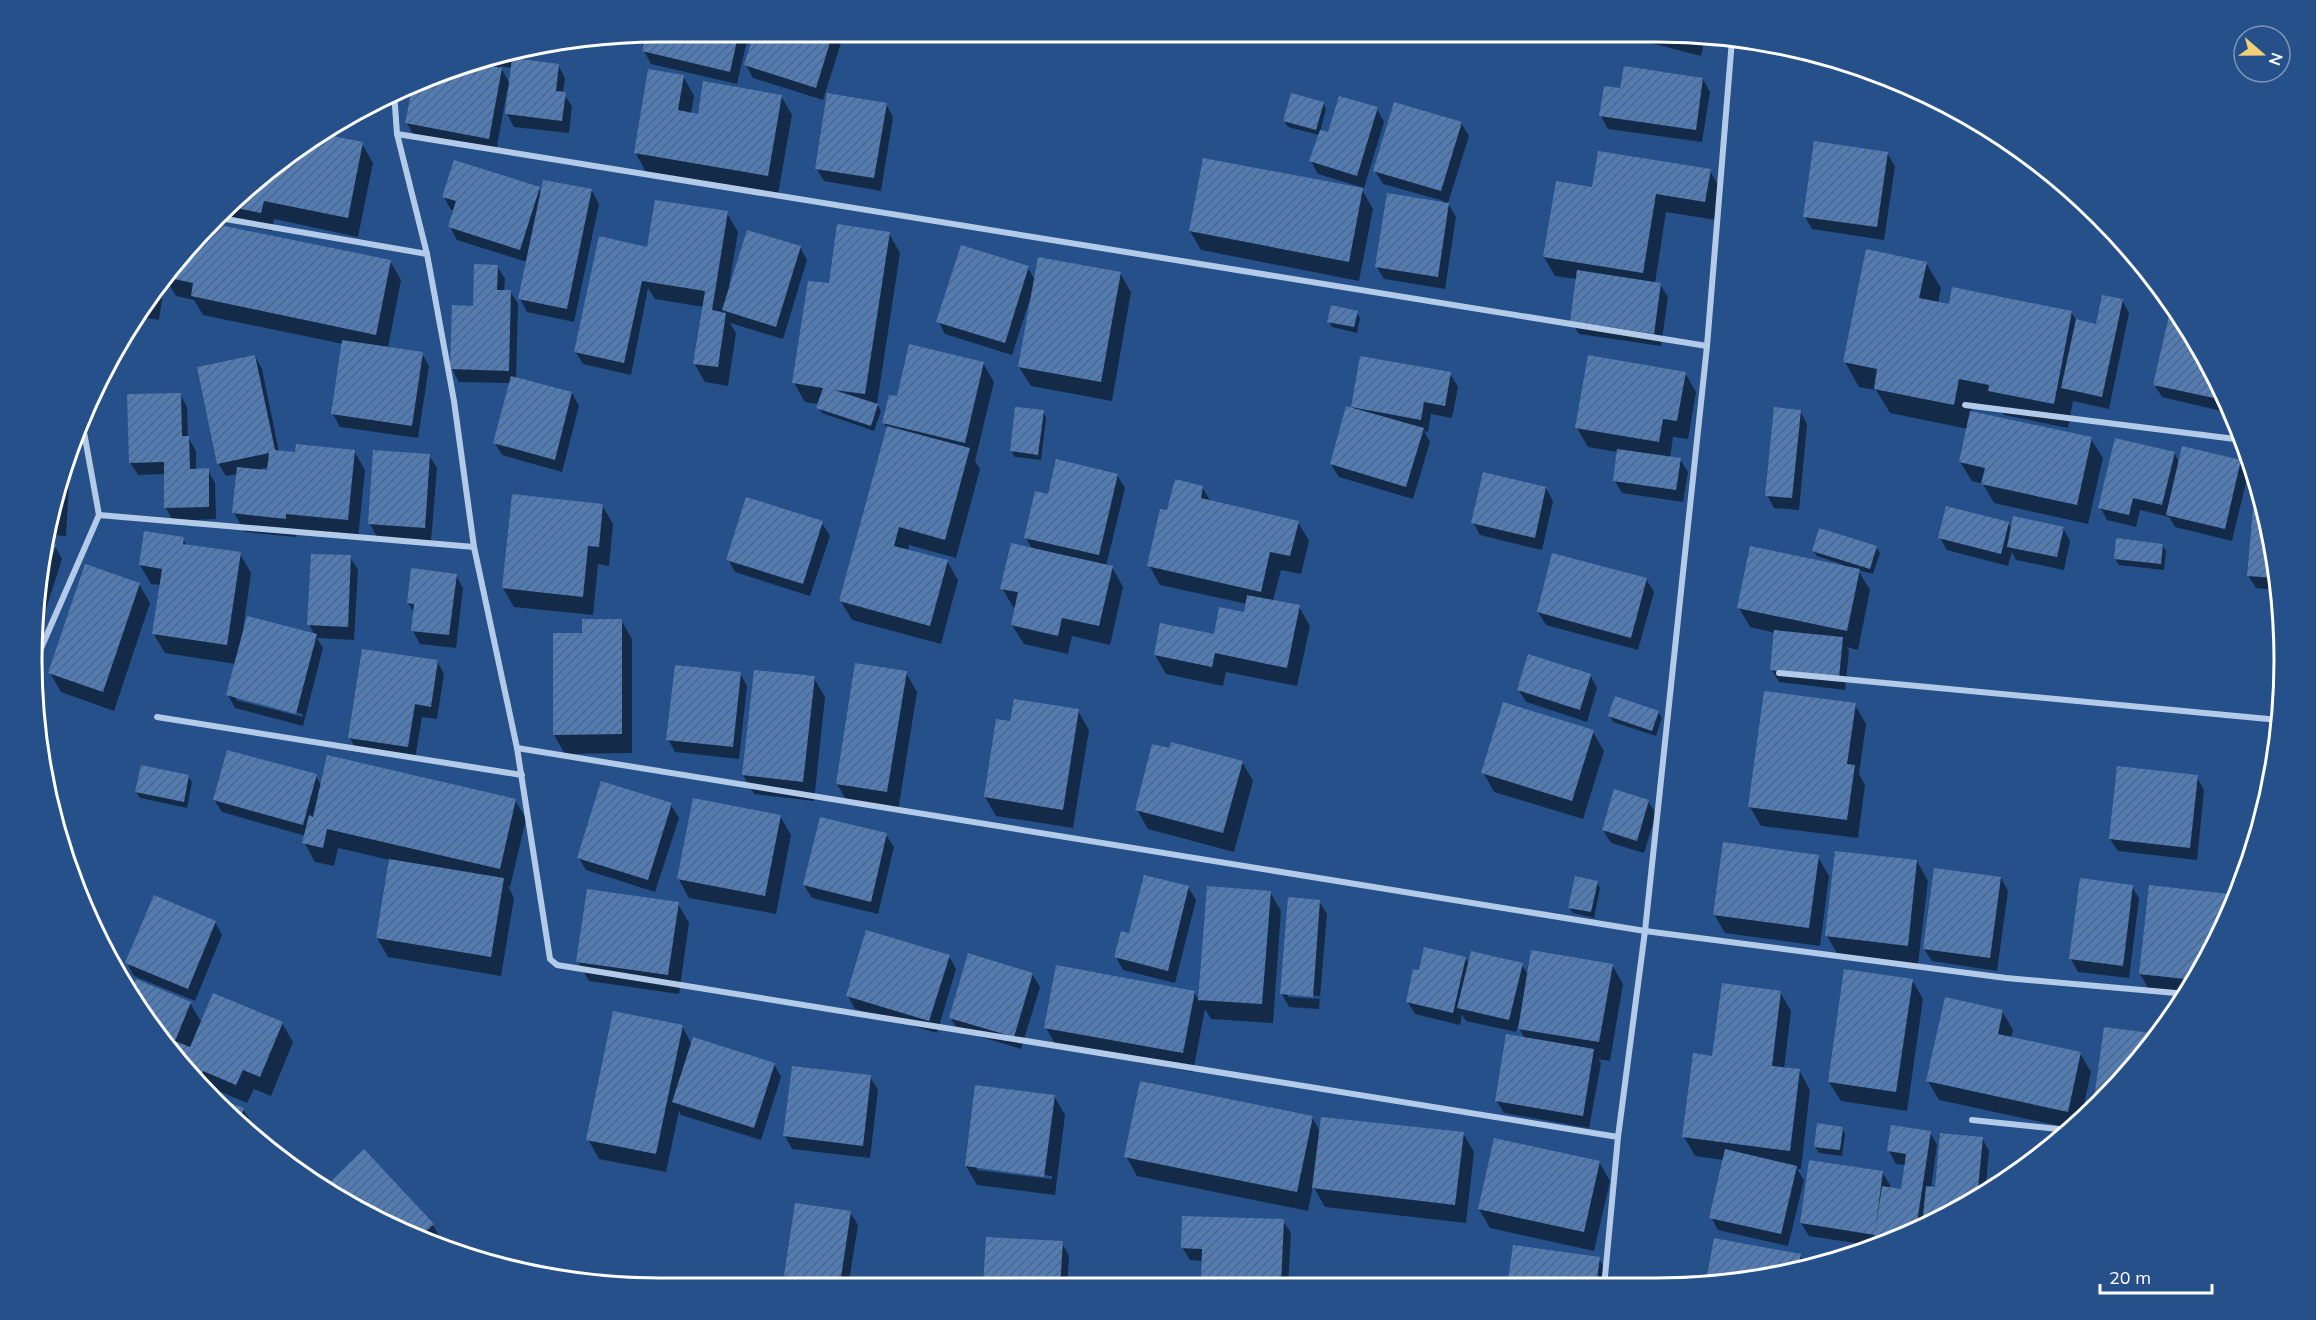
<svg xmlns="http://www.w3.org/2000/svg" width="2316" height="1320" viewBox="0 0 2316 1320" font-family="Mulish,sans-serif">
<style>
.shadow{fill:#0007;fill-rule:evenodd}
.building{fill:url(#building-hatch)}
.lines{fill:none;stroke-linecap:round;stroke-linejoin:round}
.street{stroke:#b3cbe9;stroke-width:6}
.rim{fill:none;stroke:#fff;stroke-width:3}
</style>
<defs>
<pattern id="building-hatch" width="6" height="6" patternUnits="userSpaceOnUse" patternTransform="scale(1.5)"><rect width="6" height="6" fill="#537cb2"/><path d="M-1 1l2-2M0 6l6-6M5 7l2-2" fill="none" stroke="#506684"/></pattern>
</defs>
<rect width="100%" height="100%" fill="#265089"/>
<g class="shadow">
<polygon points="1697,33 1706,35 1701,56 1612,33"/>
<polygon points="748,36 737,84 651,64 644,51 647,37"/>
<polygon points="755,36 837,36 841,43 823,100 753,78 746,65"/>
<path d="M522,50l-2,10 38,5 7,13 -2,15 9,13 -3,27 -55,-6 -7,-13 2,-22 -2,-1 -11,61 -82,-16 -7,-13 7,-40 44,-18 9,-2 18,3 1,-3 -11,-2zM500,66l12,2 -2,16z"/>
<polygon points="683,76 694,96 691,114 699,115 781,96 792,115 778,194 646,172 635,152"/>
<polygon points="1703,79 1710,92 1702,142 1608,129 1601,116"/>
<polygon points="1323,103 1326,109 1320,132 1329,134 1377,109 1384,122 1364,188 1318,174 1311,161 1319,135 1288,127 1284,121"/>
<polygon points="886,104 893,117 881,191 824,181 816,168"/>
<polygon points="1461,123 1469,136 1448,203 1456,217 1445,289 1384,279 1377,267 1444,201 1383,184 1375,171"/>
<polygon points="320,135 362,144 373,163 358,237 274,219 272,231 213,219 278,161"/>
<polygon points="1887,153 1895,166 1884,240 1812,229 1805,217"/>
<polygon points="1710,171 1721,190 1716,220 1666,212 1655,283 1660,284 1668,297 1661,346 1579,334 1571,321 1577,279 1555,276 1544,257 1593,189"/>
<polygon points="539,189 542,194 592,191 599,204 574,322 527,312 520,299 527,262 457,240 450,227 455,211 451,210 444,197"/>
<polygon points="1362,190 1373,209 1359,281 1201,250 1190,231"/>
<polygon points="727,213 738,232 729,286 800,247 807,260 783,339 730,323 736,333 728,386 705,382 694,363 703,307 655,299 648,288 631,375 583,364 575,351 649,248"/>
<polygon points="209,224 390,261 401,280 388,348 422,354 429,366 418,438 340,427 333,414 343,344 203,315 194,300 176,296 165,277"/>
<polygon points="889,233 900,253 877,404 881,411 874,431 822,413 818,407 819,404 805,402 794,383 830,285"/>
<polygon points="1926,263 1941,288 1938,303 1950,305 2071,312 2077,321 2097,325 2122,300 2129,313 2109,409 2073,401 2068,428 2004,415 2000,408 1973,403 1971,412 2091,439 2103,458 2088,524 1994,503 1983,484 1972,481 1960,462 1968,429 1890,413 1876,390 1859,387 1845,362"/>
<polygon points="497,266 505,279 504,291 511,292 518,304 516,379 572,393 579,406 562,472 502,455 495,443 510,383 459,382 452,369"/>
<polygon points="1028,268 1035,280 1120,273 1131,292 1112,401 1031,386 1019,367 1032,300 1030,299 1012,355 945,334 938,321"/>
<polygon points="162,281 164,286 159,320 134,316"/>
<polygon points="1357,313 1360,318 1357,333 1332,327 1329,321"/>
<polygon points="2184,321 2224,396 2221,411 2162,397 2154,384"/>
<path d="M255,356l7,13 17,83 17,2 58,-3 11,19 -7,69 -62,-6v4l-51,-5 -11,-19 3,-39 -11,2 -8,-13zM269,467v5l-12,-2z"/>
<polygon points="1362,358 1450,374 1458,387 1452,418 1431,414 1428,432 1424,431 1430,442 1413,499 1339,477 1331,464 1352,409"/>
<polygon points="983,363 994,382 975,461 980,469 956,558 909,545 908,551 947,561 958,580 941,644 852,620 840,600 887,429 884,423 898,398"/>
<polygon points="1685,373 1696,392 1688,439 1673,437 1670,458 1680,459 1688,472 1683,502 1622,493 1615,481 1618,452 1588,447 1577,428"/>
<polygon points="180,394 187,407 188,437 196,451 196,470 208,470 215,483 216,519 173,521 166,508 165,474 138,475 130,462"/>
<polygon points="1800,411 1807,424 1799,510 1774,508 1767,495"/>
<polygon points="1043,412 1046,418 1041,460 1015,457 1011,451"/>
<polygon points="71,449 66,536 48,535 53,497"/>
<polygon points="2174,453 2180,463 2240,461 2248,474 2232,541 2175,527 2169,517 2140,510 2136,527 2107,520 2100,507"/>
<polygon points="429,455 437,468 431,541 377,537 370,524"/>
<polygon points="1117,475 1125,488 1106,566 1112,567 1123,587 1110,645 1072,636 1068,654 1024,644 1012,625 1016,608 1013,607 1002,588 1032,549 1026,538 1049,496"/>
<polygon points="1202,487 1211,502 1298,522 1309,541 1301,574 1281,570 1273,601 1299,607 1310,626 1297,686 1226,672 1223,686 1166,674 1155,655 1215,636 1245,613 1247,604 1160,585 1149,565 1168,512"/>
<polygon points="1546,488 1553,501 1542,550 1480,535 1473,522"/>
<polygon points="602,505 613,524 609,566 598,564 593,615 514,607 503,588"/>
<polygon points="2255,510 2265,511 2272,537 2278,590 2256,588 2248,575"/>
<polygon points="822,523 830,536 810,596 735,572 728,559"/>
<polygon points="2008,523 2012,529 2063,528 2070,541 2064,570 2016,560 2012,552 2008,566 1947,550 1940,538"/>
<path d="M183,539l4,7 53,8 11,19 -8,57 2,1 70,4 -6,-10 41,-68 8,13 -4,70 -37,-2 6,10 -20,78 -68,-18 -7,-13 8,-31 -71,-11 -12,-20 8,-48 -10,-1 -11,-19zM236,696l67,18v3l-67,-17z"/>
<polygon points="47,544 55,546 62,559 43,618 37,617"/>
<polygon points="2162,545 2166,551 2164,570 2119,565 2115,559"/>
<polygon points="1876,547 1880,553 1873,574 1858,570 1870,590 1858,650 1847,647 1849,651 1845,690 1779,682 1772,670 1775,633 1750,627 1739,608 1844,567 1844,565 1817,556 1813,550"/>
<polygon points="456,575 463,588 456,648 420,644 413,631 415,614 408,603"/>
<polygon points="1646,579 1654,592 1638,650 1546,625 1538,612"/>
<polygon points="139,584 150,603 114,711 61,692 50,673"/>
<polygon points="621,620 632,639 632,753 565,754 554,735 584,634"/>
<polygon points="437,661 444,674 437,719 422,717 415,759 357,751 350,738"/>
<polygon points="740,673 747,686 739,759 675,752 668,739"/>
<polygon points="906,673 917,692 898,811 848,803 837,784"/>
<polygon points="1590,675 1597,688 1587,722 1526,702 1518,689"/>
<polygon points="814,678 825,697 814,801 754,794 743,775"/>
<polygon points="1855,705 1866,724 1859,774 1865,785 1858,838 1761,826 1750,807"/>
<polygon points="1078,711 1089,730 1073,828 996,816 985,797 1012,723"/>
<polygon points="1658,712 1662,718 1656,736 1613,722 1610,716"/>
<polygon points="1593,732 1604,751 1583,819 1494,792 1483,772"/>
<polygon points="1242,762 1253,781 1234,852 1148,829 1137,810"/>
<polygon points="188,776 192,782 187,808 140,798 136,792"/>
<polygon points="316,776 321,785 515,800 526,819 510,887 508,886 514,898 501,976 388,957 377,938 390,860 338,848 334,866 315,862 304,842 306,836 222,812 214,800"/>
<polygon points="2197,777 2204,790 2197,860 2118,851 2110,839"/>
<polygon points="1648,801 1656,814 1644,853 1611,843 1603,830"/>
<polygon points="671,805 679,818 655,892 586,870 579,858"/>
<polygon points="780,816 791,835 776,914 689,898 678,878"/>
<polygon points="886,835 894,847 878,914 812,898 804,885"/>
<polygon points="1818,857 1829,876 1820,946 1725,933 1714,914"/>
<polygon points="1917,861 1928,881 1918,964 1838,955 1827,936"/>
<polygon points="2001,878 2008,891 1997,971 1932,961 1924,949"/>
<polygon points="1597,882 1600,888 1594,918 1573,913 1569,907"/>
<polygon points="2132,886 2139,899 2129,978 2078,972 2071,959"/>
<polygon points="1188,887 1196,900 1175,983 1123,970 1116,957 1130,934"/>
<polygon points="2150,887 2238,896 2185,997 2151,993 2140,974"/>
<polygon points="1208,888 1270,892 1281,911 1273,1023 1211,1019 1205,1009 1193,1072 1057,1047 1046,1028 1194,992 1200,1002"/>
<path d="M1319,901l8,13 -8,95 -30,-2 -7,-13zM1288,994l32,2v3l-32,-2z"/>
<polygon points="678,904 689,923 679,994 589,981 578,962"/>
<polygon points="215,922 222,935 195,1001 134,976 127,963"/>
<polygon points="949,956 956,969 937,1033 855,1009 848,996"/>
<polygon points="1465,958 1469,964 1522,965 1528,975 1612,965 1623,984 1610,1061 1598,1059 1601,1063 1589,1128 1504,1113 1496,1100 1525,1039 1518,1026 1516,1032 1466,1021 1462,1015 1460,1025 1415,1014 1408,1002 1420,972"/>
<polygon points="1032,974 1040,987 1021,1049 958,1030 950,1017"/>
<polygon points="1912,980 1923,999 1907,1111 1841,1101 1829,1082"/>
<polygon points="136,981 190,1003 202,1023 282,1023 293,1042 271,1096 254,1089 247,1103 214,1089 211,1096 162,1043 130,996"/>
<polygon points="1780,992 1791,1011 1784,1069 1799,1070 1810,1090 1801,1169 1797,1169 1804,1180 1788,1246 1718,1230 1711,1217 1724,1160 1695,1156 1684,1137 1714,1057"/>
<polygon points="2002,1011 2013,1030 2011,1038 2080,1053 2091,1072 2081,1119 2069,1128 1939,1100 1928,1081"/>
<polygon points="682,1026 692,1045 774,1064 781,1077 761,1140 681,1115 679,1111 666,1172 599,1159 588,1139"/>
<polygon points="2105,1029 2157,1035 2096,1108 2095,1106"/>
<polygon points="870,1077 878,1090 870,1158 792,1149 785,1136"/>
<path d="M1054,1096l11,19 -10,80 -78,-10 -11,-19zM977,1166l75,10v3l-75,-9z"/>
<polygon points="214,1099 243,1109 251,1122 247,1133"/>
<polygon points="1312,1117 1320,1132 1463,1133 1474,1152 1466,1223 1325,1207 1313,1186 1308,1211 1137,1176 1126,1156"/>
<polygon points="1842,1128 1845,1134 1842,1156 1819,1153 1815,1147"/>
<polygon points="1930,1132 1937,1145 1931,1188 1936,1188 1982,1138 1989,1151 1985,1193 1971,1204 1874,1248 1875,1246 1809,1236 1801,1223 1882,1172 1890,1185 1889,1189 1902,1191 1906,1165 1896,1164 1889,1151"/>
<polygon points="1599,1162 1610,1181 1594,1251 1490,1228 1479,1209"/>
<polygon points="331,1184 433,1225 440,1237 434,1243 338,1196"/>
<polygon points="850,1212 858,1225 848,1287 792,1287 786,1275"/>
<polygon points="1283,1221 1291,1233 1288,1287 1205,1287 1203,1282 1203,1261 1190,1260 1182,1247"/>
<polygon points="988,1238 1062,1243 1069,1256 1067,1287 984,1287"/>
<polygon points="1514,1247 1599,1259 1610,1278 1609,1287 1509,1287"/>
<polygon points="1800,1255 1806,1266 1707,1285"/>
</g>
<g class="building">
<polygon points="1654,33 1697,33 1694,44"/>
<polygon points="738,36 730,72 642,51 646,37"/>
<polygon points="753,36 832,36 816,88 744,65"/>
<polygon points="512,58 559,64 556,91 566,92 562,121 505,114"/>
<polygon points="471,62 502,68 489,139 405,123 413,84 458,65"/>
<polygon points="1624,66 1703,78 1696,130 1599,116 1604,86 1620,88"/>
<polygon points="648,69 684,75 678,110 698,114 703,81 782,95 768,176 634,153"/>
<polygon points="827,93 887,103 874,178 815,169"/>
<polygon points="1291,93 1324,102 1316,130 1283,121"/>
<polygon points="1339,96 1378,107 1357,176 1309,161 1320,130 1328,132"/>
<polygon points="1394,102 1462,122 1441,191 1373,171"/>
<polygon points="322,134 363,142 348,218 264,201 261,213 227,206 278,161"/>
<polygon points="1814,141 1888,152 1877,227 1803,217"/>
<polygon points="1598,151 1711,169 1705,202 1656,194 1643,273 1543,257 1556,181 1592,187"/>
<polygon points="1203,158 1363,188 1349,262 1189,231"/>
<polygon points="454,160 540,187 520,250 448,227 456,201 442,197"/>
<polygon points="543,180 592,189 567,309 518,299"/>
<polygon points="1387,193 1449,203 1438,277 1375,267"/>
<polygon points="655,200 728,211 712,310 726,313 718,367 693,364 705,291 642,281 624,363 574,352 599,236 647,247"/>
<polygon points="210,223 391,260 376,335 191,296 193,283 165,277"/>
<polygon points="837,224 890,232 865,394 834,390 878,404 871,426 816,408 823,388 792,383 808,281 829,283"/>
<polygon points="747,230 801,246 776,327 722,310"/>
<polygon points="961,245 1029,266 1005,343 936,322"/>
<polygon points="1866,249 1927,262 1919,298 1949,304 1952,287 2072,311 2054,404 1988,391 1989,385 1959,379 1954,405 1874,389 1877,369 1843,362"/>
<polygon points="1038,257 1121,272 1101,382 1018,367"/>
<polygon points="474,264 498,265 497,290 511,290 509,371 450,369 452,305 473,306"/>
<polygon points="1577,270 1661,283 1654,334 1570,321"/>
<polygon points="2102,295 2123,299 2102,397 2061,388 2076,319 2096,324"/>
<polygon points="1331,305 1358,311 1354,327 1327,322"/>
<polygon points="2169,316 2183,319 2217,384 2214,398 2153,385"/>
<polygon points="342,340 423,352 412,426 331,414"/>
<polygon points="909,344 984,362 965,443 882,423 889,395 897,396"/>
<polygon points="255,355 275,450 295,452 296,444 355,450 348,520 286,514 286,519 232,513 237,467 267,470 269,453 217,464 197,367"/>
<polygon points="1588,355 1686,372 1677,421 1663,419 1659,442 1575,428"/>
<polygon points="1360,356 1451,372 1445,406 1424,402 1421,420 1351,407"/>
<polygon points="511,376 572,392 555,460 493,443"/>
<polygon points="181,393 182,436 189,436 190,469 209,468 209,507 164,508 164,462 129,463 127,394"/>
<polygon points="1346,406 1424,428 1406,487 1330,464"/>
<polygon points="1015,407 1044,410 1038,455 1010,451"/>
<polygon points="1774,407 1801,410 1792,498 1765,496"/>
<polygon points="1970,411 2092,437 2077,505 1981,484 1985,468 1959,462"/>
<polygon points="887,426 970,448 945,540 899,527 894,546 948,560 930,626 839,601"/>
<polygon points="2115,438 2175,452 2162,505 2133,498 2129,515 2098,508"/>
<polygon points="2182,446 2241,460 2225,529 2166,515"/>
<polygon points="1617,449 1681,458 1676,490 1613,481"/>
<polygon points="373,450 430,454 425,528 368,524"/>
<polygon points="1056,459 1118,474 1099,555 1024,538 1035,491 1048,494"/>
<polygon points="1483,472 1546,487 1535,538 1471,523"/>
<polygon points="1175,479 1203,486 1201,498 1299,521 1290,556 1270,552 1261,592 1147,566 1160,509 1167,510"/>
<polygon points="58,486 56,517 50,517 53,497"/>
<polygon points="512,494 603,504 599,547 588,546 583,597 502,588"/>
<polygon points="746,497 823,521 803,584 726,560"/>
<polygon points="1946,506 2009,522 2001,554 1938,538"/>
<polygon points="2253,509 2264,510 2272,537 2276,578 2247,576"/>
<polygon points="2013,516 2064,527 2057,557 2007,547"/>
<polygon points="1819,528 1877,546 1870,569 1812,551"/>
<polygon points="144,531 184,537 183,544 241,552 227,645 152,634 162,569 139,565"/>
<polygon points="2116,538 2163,544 2161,564 2114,559"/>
<polygon points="47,542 56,545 43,585 41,585"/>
<polygon points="1011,543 1113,566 1099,626 1062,618 1058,636 1011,625 1018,592 1000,589"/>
<polygon points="1750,546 1860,569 1847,631 1737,608"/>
<polygon points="1552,553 1647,578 1631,638 1537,612"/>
<polygon points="311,554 351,555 348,627 307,625"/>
<polygon points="85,564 140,583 103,692 48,673"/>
<polygon points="411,568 457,574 449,635 411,631 414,604 407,603"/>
<polygon points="1247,595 1300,605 1287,668 1215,653 1212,667 1154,655 1160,623 1214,634 1219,607 1244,612"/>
<polygon points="247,616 317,634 296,714 226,695"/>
<polygon points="582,619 622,619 622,734 553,735 553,633 582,633"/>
<polygon points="1774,630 1843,637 1839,678 1770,670"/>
<polygon points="362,649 438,660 431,707 415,704 408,747 348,738"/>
<polygon points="1528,654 1591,674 1580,710 1517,690"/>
<polygon points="855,663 907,671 887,792 836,784"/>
<polygon points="675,665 741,672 733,747 666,740"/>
<polygon points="754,670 815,676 803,782 742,775"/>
<polygon points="1764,691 1856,703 1847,764 1855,765 1847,820 1748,807"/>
<polygon points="1615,696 1659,711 1652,731 1608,716"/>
<polygon points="1014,699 1079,709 1063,810 984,797 996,719 1010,721"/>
<polygon points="1503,702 1594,730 1572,801 1481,773"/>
<polygon points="1171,742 1243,761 1223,833 1135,810 1152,744 1169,748"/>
<polygon points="227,750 317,774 303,825 213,800"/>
<polygon points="327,755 516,799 500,869 327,829 323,848 302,843 309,815 313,817"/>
<polygon points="141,765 189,775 184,802 135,792"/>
<polygon points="2117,766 2198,775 2190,848 2109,839"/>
<polygon points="601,781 672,803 648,880 577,858"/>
<polygon points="1614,789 1649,800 1637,841 1602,830"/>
<polygon points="693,798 781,815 765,896 677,879"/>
<polygon points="820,817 887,833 871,902 803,885"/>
<polygon points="1723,842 1819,855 1809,928 1713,915"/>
<polygon points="1835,851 1917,860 1908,946 1825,936"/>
<polygon points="389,859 504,878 491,957 376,938"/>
<polygon points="1934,868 2001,877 1990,958 1923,949"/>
<polygon points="1144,875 1189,886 1168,971 1114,957 1121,931 1129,933"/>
<polygon points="1575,876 1598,881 1591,912 1568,908"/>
<polygon points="2080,878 2133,885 2123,966 2069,959"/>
<polygon points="2149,885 2238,895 2194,980 2139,974"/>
<polygon points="1207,886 1271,891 1262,1004 1198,1000"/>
<polygon points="587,889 679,902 668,975 576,962"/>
<polygon points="154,895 216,921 188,989 125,963"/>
<polygon points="1288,897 1320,900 1313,997 1280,994"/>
<polygon points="866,930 950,955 929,1021 846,996"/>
<polygon points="1424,947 1466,957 1453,1013 1406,1002 1413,969 1419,970"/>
<polygon points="1531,950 1613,964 1599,1042 1518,1029"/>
<polygon points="1471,951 1523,963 1509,1020 1457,1008"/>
<polygon points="968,953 1033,973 1014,1037 949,1018"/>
<polygon points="1056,965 1195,991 1183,1053 1044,1028"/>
<polygon points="1844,969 1913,979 1896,1092 1828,1082"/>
<polygon points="136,979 191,1002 175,1041 190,1047 213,993 283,1022 260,1077 243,1070 236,1085 203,1071 198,1082 162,1043 129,994"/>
<polygon points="1722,983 1781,991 1772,1066 1800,1069 1790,1151 1682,1137 1693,1053 1712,1056"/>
<polygon points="1945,997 2003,1010 1998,1034 2081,1052 2068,1112 1926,1081"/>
<polygon points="613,1011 683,1025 656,1154 586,1140"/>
<polygon points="2104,1027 2158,1034 2097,1107 2093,1106"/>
<polygon points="1506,1034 1594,1049 1583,1116 1495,1101"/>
<polygon points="693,1037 775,1063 754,1128 672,1102"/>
<polygon points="792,1066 871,1075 863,1146 783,1136"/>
<polygon points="1140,1081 1313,1116 1297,1192 1124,1157"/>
<polygon points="975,1085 1055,1095 1044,1177 965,1166"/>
<polygon points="212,1097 244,1108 238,1125"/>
<polygon points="1321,1117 1464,1132 1455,1205 1312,1188"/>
<polygon points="1817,1123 1843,1127 1840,1150 1814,1147"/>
<polygon points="1891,1125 1931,1131 1916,1229 1873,1249 1875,1235 1800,1223 1809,1160 1883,1171 1875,1232 1882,1186 1901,1189 1906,1154 1887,1151"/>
<polygon points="1940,1133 1983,1137 1977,1199 1922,1226 1926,1186 1935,1187"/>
<polygon points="1494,1138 1600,1161 1584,1232 1478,1209"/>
<polygon points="364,1149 434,1224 420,1237 343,1198 329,1183"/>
<polygon points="1725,1149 1797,1166 1781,1234 1709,1218"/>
<polygon points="795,1203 851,1211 840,1284 784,1276"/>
<polygon points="1182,1216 1284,1219 1281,1285 1201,1283 1202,1249 1181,1248"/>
<polygon points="986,1237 1063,1241 1060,1287 983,1287"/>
<polygon points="1714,1238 1801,1254 1798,1267 1705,1286"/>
<polygon points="1513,1245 1600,1257 1596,1287 1507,1287"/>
</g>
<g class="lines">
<g class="street">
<polyline points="394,92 397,134 427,254 454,401 474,547 517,748 550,959 557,965 1618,1137"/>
<polyline points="397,134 1707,346"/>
<polyline points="214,217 427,254"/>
<polyline points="1965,405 2243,440"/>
<polyline points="99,515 474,547"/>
<polyline points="32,669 99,515 82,421"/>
<polyline points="1779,673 2279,720"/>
<polyline points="157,717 522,775"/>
<polyline points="517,748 1645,931 2006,978 2187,994"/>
<polyline points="1972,1120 2068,1130"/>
<polyline points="1604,1287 1618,1137 1645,931 1707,346 1732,40"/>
</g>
</g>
<path d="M0 0H2316V1320H0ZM660 42H1656A618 618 0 0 1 2274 660V660A618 618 0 0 1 1656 1278H660A618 618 0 0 1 42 660V660A618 618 0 0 1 660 42Z" fill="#265089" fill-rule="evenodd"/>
<path class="rim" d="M660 42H1656A618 618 0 0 1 2274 660V660A618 618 0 0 1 1656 1278H660A618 618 0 0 1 42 660V660A618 618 0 0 1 660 42Z"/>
<g transform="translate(2262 54) rotate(110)"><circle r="28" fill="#265089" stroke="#7d96b8" stroke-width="1.5"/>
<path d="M0-4.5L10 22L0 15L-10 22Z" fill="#f2d078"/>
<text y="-9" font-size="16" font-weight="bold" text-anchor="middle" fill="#ffffff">N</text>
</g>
<path d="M2100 1284v9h112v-9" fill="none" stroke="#ffffff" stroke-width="3"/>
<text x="2109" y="1284" font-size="18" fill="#ffffff" stroke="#265089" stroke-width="4.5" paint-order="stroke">20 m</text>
</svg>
